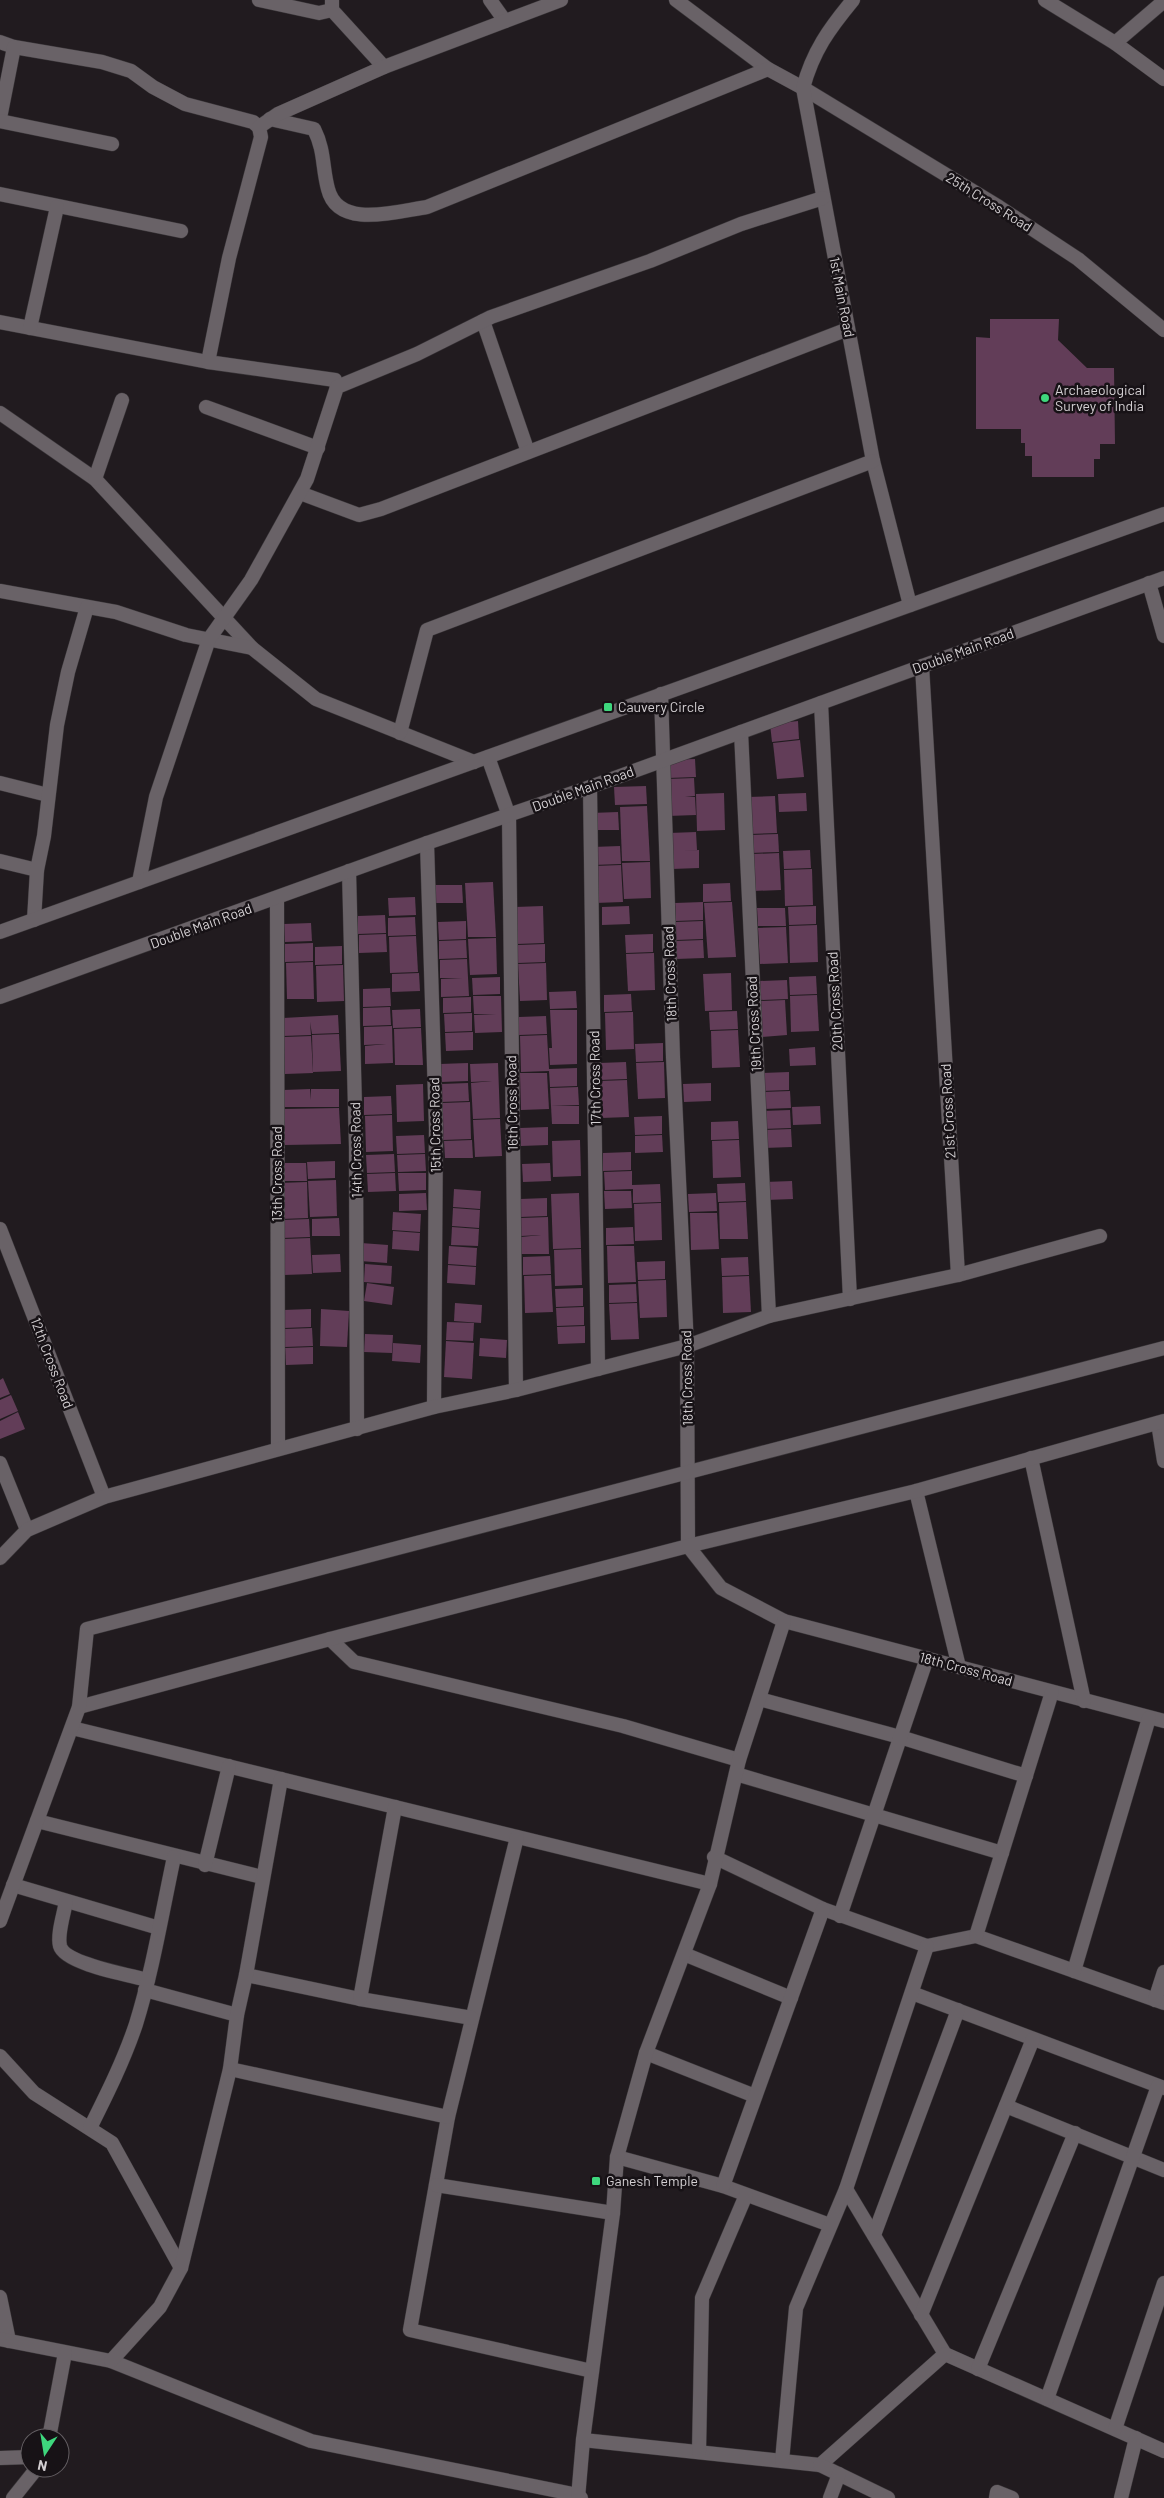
<svg xmlns="http://www.w3.org/2000/svg" width="1164" height="2498" viewBox="0 0 1164 2498" font-family="Barlow,sans-serif">
<style>
.building{fill:#623d58}
.lines{fill:none;stroke-linecap:round;stroke-linejoin:round}
.minor-casing{stroke:#3a3639;stroke-width:15}
.tertiary-casing{stroke:#3a3639;stroke-width:15}
.minor{stroke:#696267;stroke-width:14}
.tertiary{stroke:#696267;stroke-width:14}
.poi-dot{fill:#3ed77d;stroke:#171216;stroke-width:2}
.labels{text-anchor:middle;stroke-width:5;stroke-linejoin:round;paint-order:stroke}
.street-label{font-size:14px;fill:#d4d0d3;stroke:#171216}
.poi-label{font-size:14px;fill:#d4d0d3;stroke:#171216;text-anchor:start}
</style>
<rect width="100%" height="100%" fill="#211b1f"/>
<g class="building">
<polygon points="990,319 1059,319 1058,340 1087,368 1114,368 1115,444 1100,444 1100,459 1094,459 1094,477 1032,477 1032,456 1025,456 1025,443 1021,443 1021,429 976,429 976,337 990,338"/>
<polygon points="798,721 799,739 772,742 770,724"/>
<polygon points="800,740 804,777 777,779 773,743"/>
<polygon points="695,759 696,777 668,778 668,760"/>
<polygon points="694,778 695,796 685,797 695,797 696,815 668,816 667,779"/>
<polygon points="646,786 647,804 615,805 614,787"/>
<polygon points="724,793 725,830 697,831 696,794"/>
<polygon points="806,793 807,811 779,812 778,794"/>
<polygon points="775,796 777,833 749,834 748,797"/>
<polygon points="647,806 650,861 622,861 620,807"/>
<polygon points="618,812 619,830 592,830 591,813"/>
<polygon points="696,832 697,850 680,851 699,850 699,868 672,869 669,833"/>
<polygon points="778,834 779,852 751,853 751,835"/>
<polygon points="620,846 621,864 593,865 592,847"/>
<polygon points="810,850 811,868 784,869 783,851"/>
<polygon points="779,853 781,890 753,891 752,854"/>
<polygon points="650,862 651,898 624,899 623,881 645,880 623,881 622,863"/>
<polygon points="621,865 623,902 595,903 594,866"/>
<polygon points="812,869 813,905 785,906 784,870"/>
<polygon points="493,882 496,937 468,937 465,883"/>
<polygon points="730,883 731,901 703,902 703,884"/>
<polygon points="435,885 462,885 463,903 435,903"/>
<polygon points="415,897 416,915 389,916 388,898"/>
<polygon points="703,902 703,920 676,921 675,903"/>
<polygon points="732,902 736,957 708,958 704,903"/>
<polygon points="543,906 544,943 517,944 515,907"/>
<polygon points="629,906 630,924 602,925 602,907"/>
<polygon points="816,906 816,924 789,925 788,907"/>
<polygon points="757,908 785,908 786,926 758,926"/>
<polygon points="385,915 386,933 358,934 358,916"/>
<polygon points="415,917 416,935 388,936 388,918"/>
<polygon points="466,921 466,939 439,940 438,922"/>
<polygon points="703,921 703,939 676,940 675,922"/>
<polygon points="311,923 312,941 285,942 284,924"/>
<polygon points="817,925 818,962 790,963 789,926"/>
<polygon points="786,927 788,963 760,964 758,928"/>
<polygon points="386,934 387,952 359,953 359,935"/>
<polygon points="653,934 653,952 626,953 625,935"/>
<polygon points="416,936 418,972 390,973 389,937"/>
<polygon points="496,938 497,974 470,975 468,939"/>
<polygon points="466,940 467,958 439,959 439,941"/>
<polygon points="703,940 704,958 676,959 676,941"/>
<polygon points="313,943 313,961 285,962 285,944"/>
<polygon points="545,944 545,962 518,963 518,945"/>
<polygon points="342,946 342,964 315,965 315,947"/>
<polygon points="654,953 655,990 628,991 626,954"/>
<polygon points="467,959 469,996 441,997 441,979 462,978 440,978 440,960"/>
<polygon points="313,962 314,999 287,999 286,963"/>
<polygon points="546,963 547,1000 520,1001 518,964"/>
<polygon points="343,965 344,1001 317,1002 316,966"/>
<polygon points="419,973 420,991 392,992 392,974"/>
<polygon points="731,973 732,1010 705,1011 703,974"/>
<polygon points="816,976 817,994 790,995 789,977"/>
<polygon points="500,977 500,994 473,995 472,978"/>
<polygon points="787,980 788,999 760,1000 759,981"/>
<polygon points="390,988 391,1006 363,1007 363,989"/>
<polygon points="576,991 577,1008 550,1009 549,992"/>
<polygon points="631,994 632,1011 604,1012 604,995"/>
<polygon points="817,995 819,1031 791,1032 790,996"/>
<polygon points="473,996 501,996 502,1032 475,1033 474,1015 496,1014 474,1014"/>
<polygon points="471,997 471,1012 443,1013 443,998"/>
<polygon points="785,1000 787,1035 761,1037 760,1001"/>
<polygon points="390,1007 391,1025 363,1026 363,1008"/>
<polygon points="420,1009 421,1027 393,1028 392,1010"/>
<polygon points="550,1010 577,1010 577,1064 550,1065 549,1048 552,1048"/>
<polygon points="737,1011 738,1029 710,1030 709,1012"/>
<polygon points="633,1012 634,1049 606,1050 605,1013"/>
<polygon points="472,1013 472,1031 445,1032 444,1014"/>
<polygon points="338,1015 339,1033 312,1034 310,1022 311,1035 283,1036 283,1018"/>
<polygon points="546,1016 547,1034 519,1035 519,1017"/>
<polygon points="392,1026 393,1063 365,1064 365,1046 386,1044 364,1045 364,1027"/>
<polygon points="421,1028 423,1065 395,1065 394,1029"/>
<polygon points="738,1030 740,1067 712,1068 711,1031"/>
<polygon points="473,1032 473,1050 446,1051 445,1033"/>
<polygon points="339,1034 341,1071 313,1072 312,1035"/>
<polygon points="547,1035 549,1069 577,1068 577,1086 550,1087 549,1071 521,1072 520,1036"/>
<polygon points="311,1036 313,1073 285,1074 284,1037"/>
<polygon points="663,1043 663,1061 636,1062 635,1044"/>
<polygon points="815,1047 816,1065 790,1066 789,1049"/>
<polygon points="626,1062 627,1079 600,1080 599,1063"/>
<polygon points="664,1062 665,1098 638,1099 636,1063"/>
<polygon points="468,1063 468,1081 441,1082 440,1064"/>
<polygon points="498,1063 500,1118 473,1119 471,1083 492,1081 471,1082 470,1064"/>
<polygon points="789,1072 789,1090 762,1091 761,1073"/>
<polygon points="520,1073 547,1073 549,1109 521,1110"/>
<polygon points="627,1080 629,1117 601,1118 600,1081"/>
<polygon points="468,1083 469,1101 441,1102 441,1084"/>
<polygon points="711,1083 711,1101 684,1102 683,1084"/>
<polygon points="423,1084 424,1121 397,1122 396,1085"/>
<polygon points="578,1087 579,1105 551,1106 550,1088"/>
<polygon points="310,1089 310,1100 311,1089 339,1089 339,1107 283,1107 283,1090"/>
<polygon points="790,1091 791,1108 763,1109 762,1092"/>
<polygon points="391,1096 392,1114 364,1115 364,1097"/>
<polygon points="470,1102 471,1139 443,1140 442,1103"/>
<polygon points="551,1106 579,1106 579,1124 552,1124"/>
<polygon points="820,1106 821,1124 793,1125 792,1107"/>
<polygon points="339,1108 341,1144 285,1145 284,1109"/>
<polygon points="790,1110 791,1128 763,1129 762,1111"/>
<polygon points="392,1115 393,1151 366,1152 365,1116"/>
<polygon points="662,1116 662,1134 635,1135 634,1117"/>
<polygon points="500,1119 502,1156 475,1157 473,1120"/>
<polygon points="738,1121 739,1139 711,1140 711,1122"/>
<polygon points="548,1127 548,1145 521,1146 520,1128"/>
<polygon points="791,1129 792,1147 764,1148 763,1130"/>
<polygon points="424,1135 425,1153 397,1154 396,1136"/>
<polygon points="662,1135 663,1152 635,1153 635,1136"/>
<polygon points="472,1140 473,1158 445,1158 444,1141"/>
<polygon points="580,1140 581,1176 553,1177 552,1141"/>
<polygon points="739,1140 741,1177 713,1178 712,1141"/>
<polygon points="631,1152 631,1170 603,1171 603,1153"/>
<polygon points="394,1154 395,1172 367,1173 366,1155"/>
<polygon points="425,1154 426,1171 398,1172 397,1155"/>
<polygon points="335,1161 335,1178 308,1179 307,1162"/>
<polygon points="278,1163 306,1163 307,1181 279,1181"/>
<polygon points="550,1163 551,1181 523,1182 522,1164"/>
<polygon points="632,1171 632,1185 660,1184 661,1202 633,1203 633,1189 605,1190 604,1172"/>
<polygon points="395,1173 396,1191 368,1192 367,1174"/>
<polygon points="398,1173 426,1173 426,1190 399,1191"/>
<polygon points="336,1180 337,1216 310,1217 308,1181"/>
<polygon points="792,1181 793,1199 766,1200 765,1182"/>
<polygon points="307,1182 308,1218 281,1219 279,1183"/>
<polygon points="745,1183 746,1201 718,1202 717,1184"/>
<polygon points="454,1189 481,1191 480,1209 453,1207"/>
<polygon points="604,1191 631,1191 632,1208 605,1209"/>
<polygon points="426,1193 427,1210 399,1211 399,1194"/>
<polygon points="579,1193 581,1248 553,1249 551,1194"/>
<polygon points="716,1193 717,1211 689,1212 688,1194"/>
<polygon points="547,1198 547,1216 520,1217 520,1199"/>
<polygon points="746,1202 748,1239 720,1239 719,1203"/>
<polygon points="661,1203 662,1240 635,1241 634,1204"/>
<polygon points="453,1208 480,1210 479,1228 452,1226"/>
<polygon points="393,1212 421,1214 420,1232 392,1230"/>
<polygon points="690,1213 717,1213 719,1249 691,1250"/>
<polygon points="548,1217 549,1254 521,1254 521,1237 541,1235 521,1236 521,1218"/>
<polygon points="339,1218 340,1236 312,1236 312,1219"/>
<polygon points="309,1219 310,1237 282,1238 282,1220"/>
<polygon points="452,1227 479,1229 478,1246 451,1245"/>
<polygon points="633,1227 634,1244 606,1245 606,1228"/>
<polygon points="393,1231 420,1233 419,1251 392,1249"/>
<polygon points="310,1238 312,1274 284,1275 283,1239"/>
<polygon points="361,1243 388,1245 387,1263 360,1261"/>
<polygon points="449,1246 477,1248 476,1266 448,1264"/>
<polygon points="607,1246 634,1246 636,1282 608,1283"/>
<polygon points="581,1249 582,1285 555,1286 554,1250"/>
<polygon points="340,1254 341,1272 313,1273 312,1255"/>
<polygon points="550,1256 551,1274 523,1275 523,1257"/>
<polygon points="748,1257 749,1275 722,1276 721,1258"/>
<polygon points="665,1261 665,1279 638,1280 637,1262"/>
<polygon points="365,1264 392,1266 391,1284 364,1282"/>
<polygon points="448,1265 476,1267 475,1285 447,1283"/>
<polygon points="551,1275 553,1312 525,1313 524,1276"/>
<polygon points="749,1276 751,1312 723,1313 722,1277"/>
<polygon points="666,1280 667,1317 640,1318 638,1281"/>
<polygon points="367,1283 394,1287 392,1305 364,1301"/>
<polygon points="636,1284 637,1302 609,1303 609,1285"/>
<polygon points="583,1288 583,1306 556,1307 555,1289"/>
<polygon points="455,1303 482,1305 481,1323 454,1321"/>
<polygon points="637,1303 639,1339 611,1340 609,1304"/>
<polygon points="584,1307 584,1325 557,1326 556,1308"/>
<polygon points="311,1309 311,1327 284,1328 283,1310"/>
<polygon points="321,1309 349,1311 347,1347 320,1346"/>
<polygon points="447,1322 474,1323 473,1341 446,1340"/>
<polygon points="585,1326 585,1343 558,1344 557,1327"/>
<polygon points="312,1328 313,1346 285,1347 284,1329"/>
<polygon points="365,1334 393,1335 392,1353 364,1352"/>
<polygon points="480,1338 507,1340 506,1358 479,1356"/>
<polygon points="446,1341 474,1343 472,1379 444,1377"/>
<polygon points="393,1343 421,1345 420,1363 392,1361"/>
<polygon points="313,1347 313,1364 286,1365 285,1348"/>
<polygon points="3,1378 10,1394 0,1398 0,1380"/>
<polygon points="11,1395 18,1411 0,1419 0,1400"/>
<polygon points="18,1412 25,1429 0,1439 0,1421"/>
</g>
<g class="lines">
<g class="minor-casing">
<g id="minor">
<polyline points="259,0 319,13 332,10"/>
<polyline points="332,0 332,10 384,67"/>
<polyline points="490,0 505,21"/>
<polyline points="676,0 768,69 803,88 999,207 1078,259 1164,330"/>
<path d="M853,0c-24,29 -40,51 -50,88l70,373 37,144"/>
<polyline points="1045,0 1115,43 1164,79"/>
<polyline points="0,42 14,47 102,62 131,71 153,87 185,104 253,122 259,127"/>
<polyline points="1115,43 1164,1"/>
<polyline points="0,118 14,47"/>
<path d="M270,119l44,10c11,22 8,38 14,60 10,41 70,22 99,18l341,-138"/>
<polyline points="0,121 112,144"/>
<polyline points="0,194 181,231"/>
<polyline points="483,321 528,452"/>
<polyline points="0,322 208,362"/>
<polyline points="30,328 57,207"/>
<polyline points="337,387 335,380 208,362 229,258 261,137 259,127 278,114 384,67 561,0"/>
<polyline points="206,407 318,448"/>
<polyline points="0,413 95,479 252,648 316,699 474,762"/>
<polyline points="95,479 122,400"/>
<polyline points="300,493 359,515 381,509 848,329"/>
<polyline points="1149,583 1164,636"/>
<polyline points="0,591 116,612 186,635 252,648"/>
<polyline points="661,694 673,1057 687,1346 688,1546 721,1588 784,1621 1164,1721"/>
<polyline points="821,703 850,1299"/>
<polyline points="741,732 769,1316"/>
<polyline points="400,733 427,630 873,461"/>
<polyline points="488,757 509,816 516,1390"/>
<polyline points="0,783 48,795"/>
<polyline points="590,787 598,1369"/>
<polyline points="427,843 436,1128 434,1407"/>
<polyline points="0,861 37,870"/>
<polyline points="349,871 356,1147 357,1429"/>
<polyline points="139,882 156,797 209,639 251,580 307,479 337,387 417,354 491,317 650,261 741,224 823,198"/>
<polyline points="277,899 278,1449"/>
<polyline points="34,920 37,870 44,836 57,725 68,672 87,607"/>
<polyline points="0,1229 104,1497"/>
<polyline points="958,1275 1100,1236"/>
<polyline points="1158,1423 1164,1461"/>
<polyline points="1031,1458 1084,1701"/>
<polyline points="0,1463 27,1530"/>
<polyline points="916,1491 959,1667"/>
<polyline points="0,1558 27,1530 104,1497 434,1407 516,1390 687,1346 769,1316 958,1275 922,666"/>
<polyline points="330,1639 354,1662 623,1726 739,1760"/>
<polyline points="759,1699 900,1737 1026,1776"/>
<polyline points="79,1707 330,1639 688,1546 916,1491 1164,1421"/>
<polyline points="72,1728 710,1884"/>
<polyline points="736,1774 1002,1853"/>
<polyline points="37,1821 262,1877"/>
<polyline points="517,1837 448,2117 410,2330 592,2371"/>
<polyline points="714,1857 823,1909 927,1946 976,1936 1164,2003"/>
<polyline points="205,1865 229,1766"/>
<polyline points="13,1885 159,1928"/>
<path d="M66,1901c-2,13 -9,33 -6,45 5,18 70,29 88,34"/>
<polyline points="840,1916 927,1658"/>
<polyline points="0,1921 79,1707 87,1629 1164,1348"/>
<polyline points="976,1936 1052,1692"/>
<polyline points="684,1954 791,1998"/>
<polyline points="1074,1971 1149,1718"/>
<polyline points="246,1975 360,1999 472,2018"/>
<polyline points="145,1990 237,2015"/>
<polyline points="912,1993 1164,2088"/>
<polyline points="360,1999 395,1807"/>
<polyline points="1155,2000 1164,1972"/>
<polyline points="646,2053 755,2096"/>
<polyline points="0,2056 34,2093 112,2143 181,2268"/>
<polyline points="230,2069 448,2117"/>
<polyline points="1006,2106 1164,2170"/>
<path d="M90,2128c17,-34 34,-68 46,-104 17,-55 26,-111 38,-167"/>
<polyline points="617,2157 723,2186 830,2225"/>
<polyline points="436,2185 613,2213"/>
<polyline points="723,2186 823,1909"/>
<polyline points="846,2189 945,2354 1164,2451"/>
<polyline points="874,2235 958,2010"/>
<polyline points="0,2297 9,2341"/>
<polyline points="921,2315 1033,2039"/>
<polyline points="0,2339 111,2361 311,2441 578,2495 581,2498"/>
<polyline points="111,2361 160,2307 181,2268 230,2069 237,2015 246,1975 281,1779"/>
<polyline points="978,2369 1075,2133"/>
<polyline points="1047,2399 1158,2086"/>
<polyline points="1115,2429 1164,2283"/>
<polyline points="49,2438 65,2353"/>
<polyline points="583,2440 820,2465 945,2354"/>
<polyline points="699,2452 702,2298 746,2195"/>
<polyline points="0,2458 30,2457"/>
<polyline points="782,2461 796,2308 846,2189 927,1946"/>
<polyline points="820,2465 888,2498"/>
<polyline points="13,2498 37,2468"/>
<polyline points="578,2498 583,2440 613,2213 617,2157 646,2053 710,1884 739,1760 784,1621"/>
<polyline points="830,2498 839,2474"/>
<polyline points="996,2498 997,2492 1012,2498"/>
<polyline points="1121,2498 1136,2438"/>
</g>
</g>
<g class="tertiary-casing">
<g id="tertiary">
<polyline points="0,932 1164,514"/>
<polyline points="0,997 427,843 590,787 1164,578"/>
</g>
</g>
<use href="#minor" class="minor"/>
<use href="#tertiary" class="tertiary"/>
</g>
<g class="poi-dot">
<circle cx="1045" cy="398" r="5"/>
<rect x="603" y="702" width="10" height="10" rx="2.5"/>
<rect x="591" y="2176" width="10" height="10" rx="2.5"/>
</g>
<g class="labels">
<g class="street-label">
<text transform="translate(989 202) rotate(32)" y="5">25th Cross Road</text>
<text transform="translate(842 297) rotate(79)" y="5">1st Main Road</text>
<text transform="translate(963 651) rotate(-20)" y="5">Double Main Road</text>
<text transform="translate(583 789) rotate(-20)" y="5">Double Main Road</text>
<text transform="translate(201 926) rotate(-20)" y="5">Double Main Road</text>
<text transform="translate(670 974) rotate(-92)" y="5">18th Cross Road</text>
<text transform="translate(835 1001) rotate(-93)" y="5">20th Cross Road</text>
<text transform="translate(754 1024) rotate(-93)" y="5">19th Cross Road</text>
<text transform="translate(595 1078) rotate(-91)" y="5">17th Cross Road</text>
<text transform="translate(512 1103) rotate(-91)" y="5">16th Cross Road</text>
<text transform="translate(948 1111) rotate(-93)" y="5">21st Cross Road</text>
<text transform="translate(435 1125) rotate(-91)" y="5">15th Cross Road</text>
<text transform="translate(356 1150) rotate(-91)" y="5">14th Cross Road</text>
<text transform="translate(277 1174) rotate(-90)" y="5">13th Cross Road</text>
<text transform="translate(52 1363) rotate(69)" y="5">12th Cross Road</text>
<text transform="translate(687 1378) rotate(-91)" y="5">18th Cross Road</text>
<text transform="translate(966 1669) rotate(15)" y="5">18th Cross Road</text>
</g>
<g class="poi-label">
<text x="1055" y="395">Archaeological<tspan x="1055" dy="16">Survey of India</tspan></text>
<text x="618" y="712">Cauvery Circle</text>
<text x="606" y="2186">Ganesh Temple</text>
</g>
</g>
<g transform="translate(45 2453) rotate(192)"><circle r="24" fill="#171216" stroke="#635e62"/>
<path d="M0-4L9 19L0 12L-9 19Z" fill="#3ed77d"/>
<text y="-8" font-size="14" font-weight="bold" text-anchor="middle" fill="#d4d0d3">N</text>
</g>
</svg>
